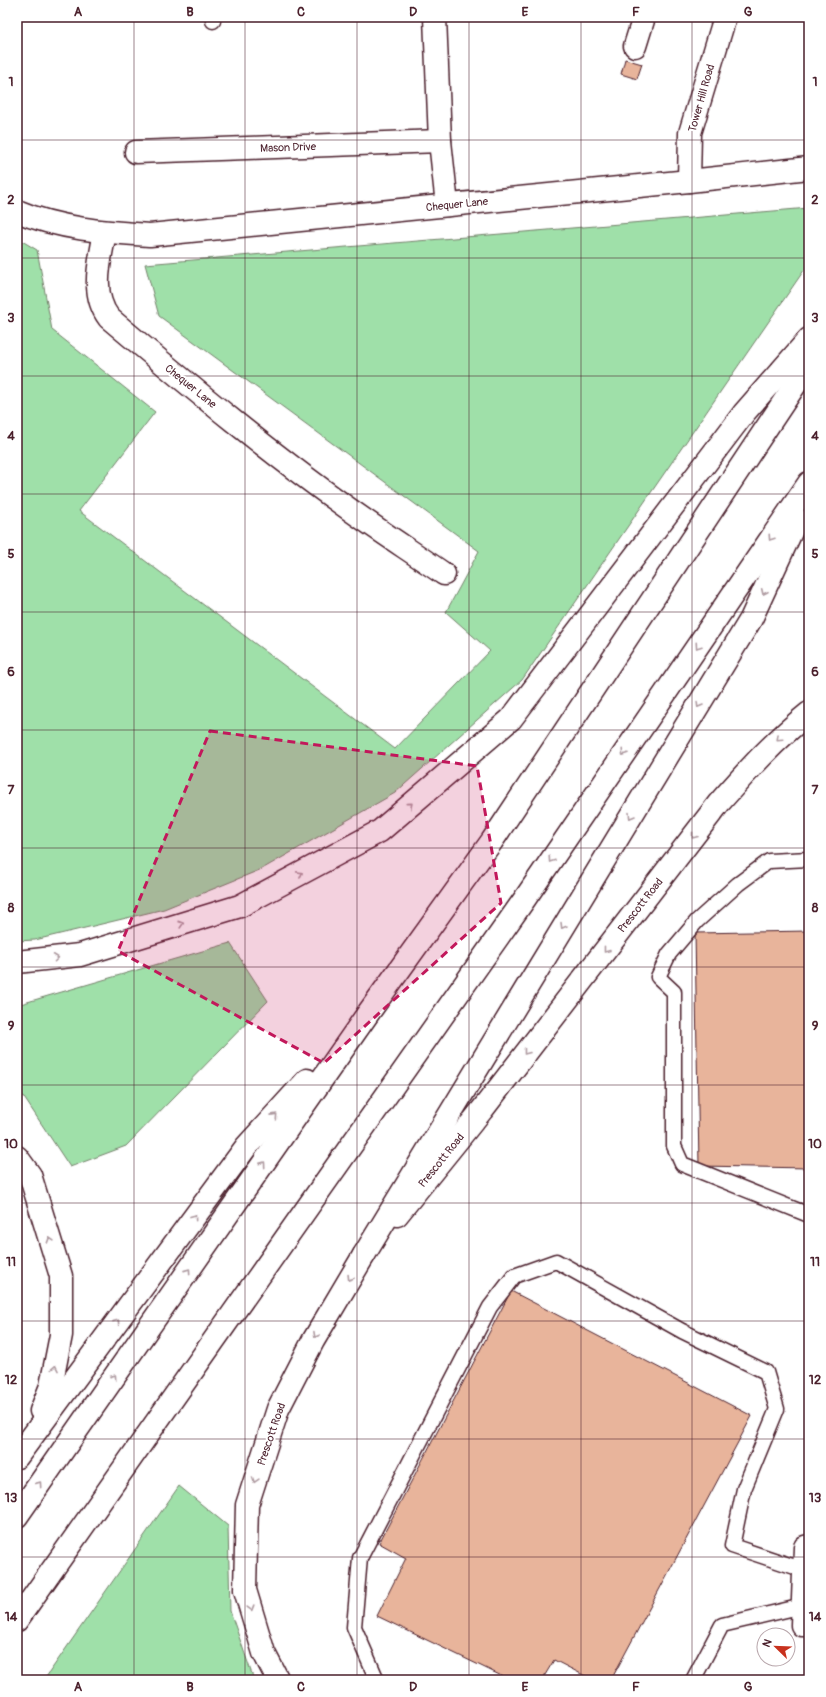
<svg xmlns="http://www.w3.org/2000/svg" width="826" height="1697" viewBox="0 0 826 1697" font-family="Pangolin,sans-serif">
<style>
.green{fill:#9fe0a9;stroke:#74806a}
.building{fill:#e8b49b;stroke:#4a1f2b}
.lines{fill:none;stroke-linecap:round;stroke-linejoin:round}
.service-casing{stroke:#4a1f2b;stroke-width:17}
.minor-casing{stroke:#4a1f2b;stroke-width:25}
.tertiary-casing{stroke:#4a1f2b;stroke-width:25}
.primary-casing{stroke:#4a1f2b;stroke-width:25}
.motorway-casing{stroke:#4a1f2b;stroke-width:25}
.service{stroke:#fff;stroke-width:14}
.minor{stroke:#fff;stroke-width:22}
.tertiary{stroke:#fff;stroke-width:22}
.primary{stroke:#fff;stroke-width:22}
.motorway{stroke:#fff;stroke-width:22}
.oneway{stroke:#ae9aa0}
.marked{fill:#c2185b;fill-opacity:0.2;stroke:#c2185b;stroke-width:3;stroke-dasharray:8 5;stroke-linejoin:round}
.grid{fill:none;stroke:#4a1f2b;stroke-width:1;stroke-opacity:0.55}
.labels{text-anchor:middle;stroke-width:4;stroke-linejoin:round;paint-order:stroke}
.street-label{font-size:11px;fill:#4a1f2b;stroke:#fff}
.neatline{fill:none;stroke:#4a1f2b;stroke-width:1.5}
.grid-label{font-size:13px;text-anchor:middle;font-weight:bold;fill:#4a1f2b}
</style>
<rect width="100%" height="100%" fill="#fff"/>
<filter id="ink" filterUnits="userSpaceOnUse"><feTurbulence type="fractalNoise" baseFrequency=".025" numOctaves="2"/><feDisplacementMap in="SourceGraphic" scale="8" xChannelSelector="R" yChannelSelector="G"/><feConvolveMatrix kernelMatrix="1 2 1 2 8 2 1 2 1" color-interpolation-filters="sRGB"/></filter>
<g filter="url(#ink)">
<g class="green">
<polygon points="809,208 809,263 522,680 395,793 262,869 164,909 35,940 17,941 17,238 37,250 52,330 155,412 79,511 395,749 490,651 446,612 479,551 159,316 145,264"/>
<polygon points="230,943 268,1001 126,1146 70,1167 17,1087 17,1005"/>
<polygon points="179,1486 228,1526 230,1611 254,1680 44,1680"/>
</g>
<g class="building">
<polygon points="625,59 642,64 637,79 621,74"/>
<polygon points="809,931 809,1168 699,1166 695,933"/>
<polygon points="511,1291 752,1416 611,1680 593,1680 554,1660 542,1680 510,1680 377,1616 406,1558 379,1543"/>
</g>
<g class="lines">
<g class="service-casing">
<g id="service">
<polyline points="213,21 213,17"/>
<polyline points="809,859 769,861 738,884 697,921 669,954 658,977 674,992 674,1146 682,1164 809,1215"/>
<polyline points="377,1680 354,1627 360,1558 490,1307 514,1276 556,1261 682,1331 766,1372 777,1409 744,1489 732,1546 804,1570"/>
<polyline points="693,1680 722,1625 803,1606"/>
</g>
</g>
<g class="minor-casing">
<g id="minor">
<polyline points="435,17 440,141 447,205"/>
<polyline points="635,46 644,17"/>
<polyline points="136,152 440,141"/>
<polyline points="689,181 690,133 725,17"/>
<path d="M105,232c-5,29 -15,61 4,86 83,70 168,141 257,203 26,18 52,35 78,53"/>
<polyline points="809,1546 805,1547 802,1625 809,1625"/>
</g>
</g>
<g class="tertiary-casing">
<g id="tertiary">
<path d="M17,211c42,18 88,21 133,24l539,-54 120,-13"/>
<path d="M397,1215l85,-105 237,-307c30,-34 55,-62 90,-90"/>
</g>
</g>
<g class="primary-casing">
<polyline id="primary" points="278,1680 264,1653 245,1590 247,1505 278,1409 313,1341 364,1255"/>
</g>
<g class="motorway-casing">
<g id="motorway">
<polyline points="17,962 80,955 240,906 380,831 511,719 744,413 809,339"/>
<polyline points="17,1157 30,1175 61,1276 61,1335 51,1386 41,1411"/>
<polyline points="364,1255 751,619 797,519"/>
<polyline points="17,1457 246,1147 307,1080"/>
<polyline points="17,1516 369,1012 492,841 809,364"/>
<polyline points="17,1620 524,900 809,483"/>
</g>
</g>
<use href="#service" class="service"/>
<use href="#minor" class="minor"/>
<use href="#tertiary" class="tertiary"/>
<use href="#primary" class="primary"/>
<use href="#motorway" class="motorway"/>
</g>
<defs><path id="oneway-chevron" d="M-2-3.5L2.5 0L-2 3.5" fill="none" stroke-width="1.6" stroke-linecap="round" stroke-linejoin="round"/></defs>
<g class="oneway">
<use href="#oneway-chevron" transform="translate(771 538) rotate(124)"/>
<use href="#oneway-chevron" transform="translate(764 592) rotate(115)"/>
<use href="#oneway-chevron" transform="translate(698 646) rotate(124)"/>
<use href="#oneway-chevron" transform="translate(699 705) rotate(121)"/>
<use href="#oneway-chevron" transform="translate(779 738) rotate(137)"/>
<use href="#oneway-chevron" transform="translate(624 753) rotate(124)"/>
<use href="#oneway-chevron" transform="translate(410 805) rotate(-40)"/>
<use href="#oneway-chevron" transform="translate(631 816) rotate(121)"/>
<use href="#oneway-chevron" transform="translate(694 836) rotate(128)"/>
<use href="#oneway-chevron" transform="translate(551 860) rotate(124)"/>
<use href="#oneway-chevron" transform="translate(300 874) rotate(-28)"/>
<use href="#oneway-chevron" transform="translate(181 924) rotate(-17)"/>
<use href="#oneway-chevron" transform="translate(563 926) rotate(121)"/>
<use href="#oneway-chevron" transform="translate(606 950) rotate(128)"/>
<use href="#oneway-chevron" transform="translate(56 958) rotate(-7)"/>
<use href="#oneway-chevron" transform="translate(526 1052) rotate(128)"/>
<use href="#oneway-chevron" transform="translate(275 1116) rotate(-48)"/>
<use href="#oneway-chevron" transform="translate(263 1164) rotate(-55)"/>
<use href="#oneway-chevron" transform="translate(194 1217) rotate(-54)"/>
<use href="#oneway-chevron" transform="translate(50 1240) rotate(-107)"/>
<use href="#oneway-chevron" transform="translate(188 1271) rotate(-55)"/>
<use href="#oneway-chevron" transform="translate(350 1278) rotate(122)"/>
<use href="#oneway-chevron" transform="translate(117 1322) rotate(-54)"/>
<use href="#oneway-chevron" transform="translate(316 1335) rotate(119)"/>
<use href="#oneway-chevron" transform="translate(55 1368) rotate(-79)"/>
<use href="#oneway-chevron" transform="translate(114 1377) rotate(-55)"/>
<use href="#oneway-chevron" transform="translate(255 1480) rotate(108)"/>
<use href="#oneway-chevron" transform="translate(39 1484) rotate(-55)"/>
<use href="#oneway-chevron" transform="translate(251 1608) rotate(74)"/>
</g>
</g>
<path class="marked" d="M210,731l267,35 24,137 -177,160 -206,-112z"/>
<path class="grid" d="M134,17v1663M245,17v1663M357,17v1663M469,17v1663M581,17v1663M692,17v1663M17,140h792M17,258h792M17,376h792M17,494h792M17,612h792M17,730h792M17,848h792M17,967h792M17,1085h792M17,1203h792M17,1321h792M17,1439h792M17,1557h792"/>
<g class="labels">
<g class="street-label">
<text transform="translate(701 98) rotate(-74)" y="4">Tower Hill Road</text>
<text transform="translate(288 147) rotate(-2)" y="4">Mason Drive</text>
<text transform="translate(457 204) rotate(-6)" y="4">Chequer Lane</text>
<text transform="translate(191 386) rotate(39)" y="4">Chequer Lane</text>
<text transform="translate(640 905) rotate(-52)" y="4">Prescott Road</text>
<text transform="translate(441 1160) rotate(-51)" y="4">Prescott Road</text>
<text transform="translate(271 1434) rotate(-71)" y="4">Prescott Road</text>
</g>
</g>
<rect width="826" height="1697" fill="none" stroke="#fff" stroke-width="44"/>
<g transform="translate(776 1647) rotate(293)"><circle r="19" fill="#ffffff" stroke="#b7a5aa"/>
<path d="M0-3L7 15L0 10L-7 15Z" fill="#c8321e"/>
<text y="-6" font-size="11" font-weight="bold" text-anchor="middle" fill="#4a1f2b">N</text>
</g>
<rect x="22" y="22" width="782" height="1653" class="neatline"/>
<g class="grid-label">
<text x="78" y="16">A</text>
<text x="190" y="16">B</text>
<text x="301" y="16">C</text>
<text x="413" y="16">D</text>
<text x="525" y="16">E</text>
<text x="636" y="16">F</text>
<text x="748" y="16">G</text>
<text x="11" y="86">1</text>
<text x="815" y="86">1</text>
<text x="11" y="204">2</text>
<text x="815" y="204">2</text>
<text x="11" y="322">3</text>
<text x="815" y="322">3</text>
<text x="11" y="440">4</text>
<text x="815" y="440">4</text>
<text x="11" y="558">5</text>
<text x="815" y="558">5</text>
<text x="11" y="676">6</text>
<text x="815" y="676">6</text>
<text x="11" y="794">7</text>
<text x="815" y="794">7</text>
<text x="11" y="912">8</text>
<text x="815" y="912">8</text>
<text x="11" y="1030">9</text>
<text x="815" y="1030">9</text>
<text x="11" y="1148">10</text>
<text x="815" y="1148">10</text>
<text x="11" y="1266">11</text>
<text x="815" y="1266">11</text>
<text x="11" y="1384">12</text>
<text x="815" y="1384">12</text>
<text x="11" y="1502">13</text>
<text x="815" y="1502">13</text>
<text x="11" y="1621">14</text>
<text x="815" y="1621">14</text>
<text x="78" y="1691">A</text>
<text x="190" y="1691">B</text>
<text x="301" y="1691">C</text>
<text x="413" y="1691">D</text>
<text x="525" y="1691">E</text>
<text x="636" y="1691">F</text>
<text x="748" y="1691">G</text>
</g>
</svg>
